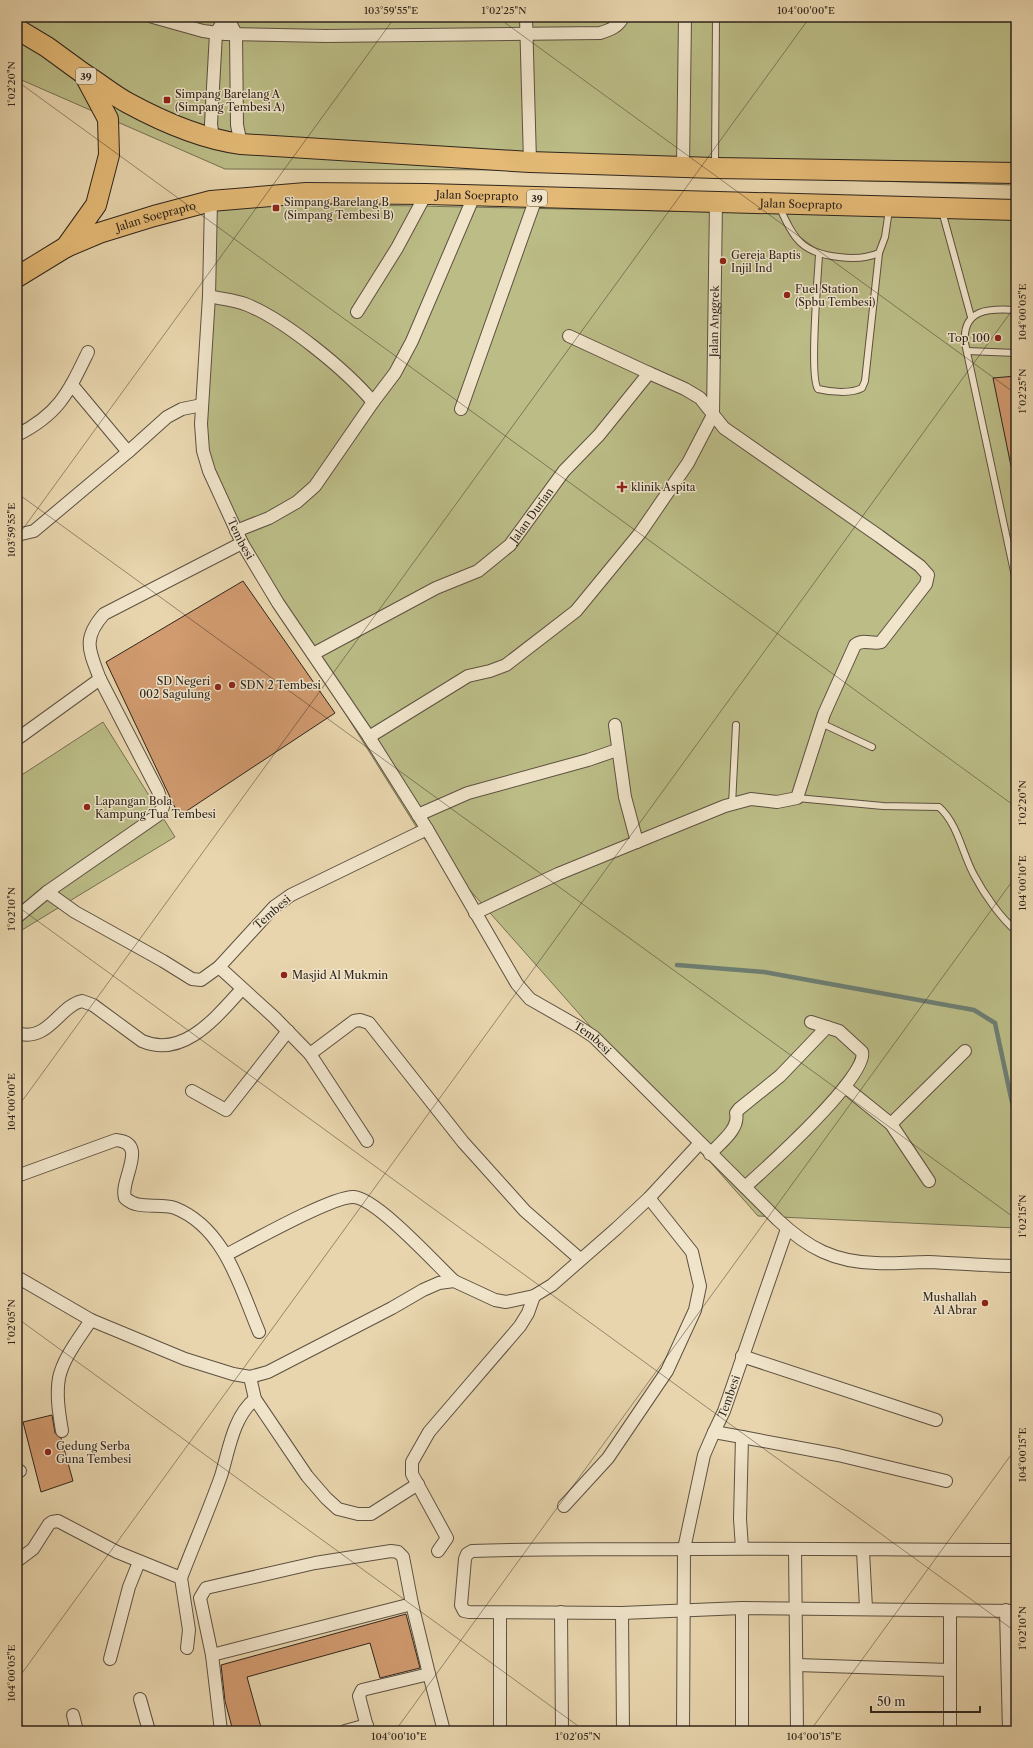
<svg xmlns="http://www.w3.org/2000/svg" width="1033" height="1748" viewBox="0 0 1033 1748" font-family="'Libre Caslon Text',serif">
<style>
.green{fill:#bbbc86;stroke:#757052}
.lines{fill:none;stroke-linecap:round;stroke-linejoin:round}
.stream{stroke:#6d7e72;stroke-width:4.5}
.building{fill:#d19a6f;stroke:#2f251d}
.service-casing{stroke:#5d5141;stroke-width:8}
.minor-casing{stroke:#5d5141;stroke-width:14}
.trunk-casing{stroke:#2f251d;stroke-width:22}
.service{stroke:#f0e4ca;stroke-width:6}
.minor{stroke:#f0e4ca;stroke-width:12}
.trunk{stroke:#e4ba76;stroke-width:20}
.ticks{fill:none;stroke:#2f251d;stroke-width:1;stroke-opacity:0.45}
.poi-dot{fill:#8f2418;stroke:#f0e4ca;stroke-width:1.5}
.labels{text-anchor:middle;stroke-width:3;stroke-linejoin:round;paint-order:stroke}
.shield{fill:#f0e4ca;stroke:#695e51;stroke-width:1}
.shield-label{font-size:10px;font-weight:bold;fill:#2f251d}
.poi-label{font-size:11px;fill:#2f251d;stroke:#f0e4ca;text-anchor:start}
.street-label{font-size:11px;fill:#2f251d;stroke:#f0e4ca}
.neatline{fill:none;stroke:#2f251d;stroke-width:1.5}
.ticks-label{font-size:10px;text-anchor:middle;fill:#2f251d}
</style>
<rect width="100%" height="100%" fill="#e8d5ad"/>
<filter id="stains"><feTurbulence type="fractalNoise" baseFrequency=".005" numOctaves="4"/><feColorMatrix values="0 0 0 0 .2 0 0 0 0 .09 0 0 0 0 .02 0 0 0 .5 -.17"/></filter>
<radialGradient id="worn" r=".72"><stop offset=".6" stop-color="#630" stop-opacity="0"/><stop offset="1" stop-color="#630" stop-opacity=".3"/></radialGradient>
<g class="green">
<polygon points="18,17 1016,17 1016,185 693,176 531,170 225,169 17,78"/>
<polygon points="214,202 1016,218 1016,1228 758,1216 422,836 243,550 204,451"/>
<polygon points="103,722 175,837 17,933 17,778"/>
</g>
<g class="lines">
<polyline class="stream" points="677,965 764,972 974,1010 995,1023 1016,1121"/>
</g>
<g class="building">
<polygon points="1016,376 1016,466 1011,466 993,378"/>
<polygon points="243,581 335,713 179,816 106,662"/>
<polygon points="52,1415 55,1433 61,1438 73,1481 41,1492 23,1422"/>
<polygon points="406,1614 420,1668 380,1678 370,1643 247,1677 262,1731 233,1731 225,1701 221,1665"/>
</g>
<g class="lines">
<g class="service-casing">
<g id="service">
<polyline points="715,166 716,17"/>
<path d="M779,206c15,33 22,47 60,51 14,2 26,2 40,-4l6,-16 4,-27"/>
<polyline points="942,211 971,317"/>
<path d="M819,255c-1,20 -10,123 -1,134 12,3 33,5 44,-1l3,-7 14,-128"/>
<path d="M1016,310c-27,-2 -54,-1 -51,33l51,238"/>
<polyline points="967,351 1016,353"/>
<polyline points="821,723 872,747"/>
<path d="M797,798l86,8 56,1c19,17 23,46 35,68 10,19 26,42 42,56"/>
<polyline points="732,805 736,725"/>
</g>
</g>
<g class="minor-casing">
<g id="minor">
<path d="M153,17l50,14 22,3 101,2 274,-3c10,-3 18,-6 23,-16"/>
<polyline points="227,17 236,34 237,125 241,144"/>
<polyline points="526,17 530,162"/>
<polyline points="213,139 211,124 216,33 226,17"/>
<polyline points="683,167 685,17"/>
<path id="s1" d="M211,201l-2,95 -8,128 2,27 6,20 33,72 36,60 91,134 58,92 90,155 13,15 49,28 15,10 184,183c30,28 56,42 98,43 17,1 34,-1 52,-1 29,1 58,4 88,4"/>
<path d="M209,296c12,3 25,4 36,8 39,15 101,66 128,98"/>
<polyline points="357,312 397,248 426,194"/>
<polyline points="569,336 649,373"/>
<polyline points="72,385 128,452"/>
<polyline points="461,409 536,198"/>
<path d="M17,435c42,-21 51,-42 71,-83"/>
<polyline points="236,531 269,518 297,502 315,486 373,402 395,373 412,341 474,196"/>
<polyline points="17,535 34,531 128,452 167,417 182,409 202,405"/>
<path id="s2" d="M313,654l123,-66 42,-17 32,-26 54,-74 35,-36 50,-62 36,16 15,9 24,30 155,108 41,30 8,9 -2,9 -45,58c-9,3 -18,-4 -26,3l-31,69 -27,84 -20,4 -26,-3 -26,7 -167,68 -83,39"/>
<polyline points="615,725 625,797 637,842"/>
<path id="s3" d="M369,737l99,-61 22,-5 16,-6 70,-54 64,-78 48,-70 25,-48 3,-213"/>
<path d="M17,739l83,-60c-11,-29 -18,-40 4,-65l138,-71"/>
<polyline points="418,815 468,793 588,760 617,750"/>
<polyline points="427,829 291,895 274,907 219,967 275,1018 310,1054 354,1021 360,1020 369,1023 463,1142 525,1211 580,1259"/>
<polyline points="47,892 148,822 158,815 163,807 158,791 100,679"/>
<polyline points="17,917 47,892 75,912 163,961 192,979 201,980 219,967"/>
<path d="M17,1033c31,10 42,-27 65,-32l11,4 49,36c42,18 75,-25 100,-52"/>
<polyline points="310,1054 367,1141"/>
<polyline points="845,1087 891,1124 929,1181"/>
<polyline points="192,1091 226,1110 288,1031"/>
<polyline points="891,1124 965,1051"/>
<path d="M710,1154c10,-11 30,-25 26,-41l3,-4 41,-33 47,-49"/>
<path d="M17,1176l99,-36c34,3 3,40 9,58 14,13 34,4 50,10 50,20 65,79 84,124"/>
<path d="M745,1187c20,-18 125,-112 117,-135l-23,-21 -28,-9"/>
<path d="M226,1255c23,-12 108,-60 128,-58 23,2 81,66 100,84"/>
<polyline points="17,1277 91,1320 185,1359 233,1374 250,1377 268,1372 392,1308 423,1290 439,1283 454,1281 495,1300 506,1302 534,1296 552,1285 617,1228 649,1198 700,1143"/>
<polyline points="742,1356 936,1420"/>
<polyline points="250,1377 255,1399 307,1476 326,1498 338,1509 358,1514 371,1514 418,1484"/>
<path d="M62,1431c-3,-18 -6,-36 -3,-53 4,-20 21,-41 32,-58"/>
<polyline points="742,1437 838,1455 946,1481"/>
<polyline points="17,1472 20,1471"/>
<polyline points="564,1506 608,1458 667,1371 695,1310 700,1286 692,1252 649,1198"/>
<path id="s4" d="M742,1548l-2,-29 2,-82 -28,-5 10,-21 63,-182"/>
<polyline points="795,1550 797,1731"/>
<path d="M1016,1550c-111,0 -222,-2 -332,-1 -71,1 -141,-1 -212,2l-5,3 -2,5 -4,46 3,6 5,1 153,1 120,-5 274,3"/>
<polyline points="438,1551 447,1538 412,1474 412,1462 429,1432 520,1326 528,1313 534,1296"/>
<polyline points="863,1551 866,1608"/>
<path d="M17,1561l16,-12 16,-25 3,-2 6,-1 59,31 64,26c13,-34 28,-68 40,-102 8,-26 12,-59 34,-77"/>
<polyline points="181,1578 189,1630 187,1648"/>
<polyline points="742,1608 742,1731"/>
<polyline points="1006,1610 1009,1731"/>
<polyline points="561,1612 562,1731"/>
<polyline points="622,1613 623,1731"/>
<polyline points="500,1614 500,1731"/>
<polyline points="212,1655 412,1604"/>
<polyline points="110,1659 129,1587 139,1562"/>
<polyline points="797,1665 949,1670"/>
<polyline points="429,1674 444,1731"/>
<polyline points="140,1699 149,1731"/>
<polyline points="73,1715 77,1731"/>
<polyline points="17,1729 19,1731"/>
<polyline points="221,1731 212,1655 200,1598 206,1588 315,1563 391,1551 398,1552 403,1557 412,1604 429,1674 362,1690 359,1696 368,1731"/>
<polyline points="345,1731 367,1725"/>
<polyline points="683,1731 684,1549 704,1455 714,1432"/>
<polyline points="950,1731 950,1611"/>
</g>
</g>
<g class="trunk-casing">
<g id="trunk">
<polyline points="17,29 47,47 84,74 108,119 109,155 96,205 66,247 17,277"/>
<path d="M84,74c15,9 29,21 44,29 35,19 74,36 113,41l289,18 185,6 301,5"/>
<path id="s5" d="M66,247l33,-14 55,-17 57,-15 95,-8 120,1 590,16"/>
</g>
</g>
<use href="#service" class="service"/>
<use href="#minor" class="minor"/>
<use href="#trunk" class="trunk"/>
</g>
<path class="ticks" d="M497,17l519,377M17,81l999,726M17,493l999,726M17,537l378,-520M17,906l999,726M17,1108l793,-1091M17,1318l568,413M17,1680l999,-1375M395,1731l621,-855M810,1731l206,-283"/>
<g class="poi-dot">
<rect x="163" y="96" width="8" height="8" rx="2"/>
<rect x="272" y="204" width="8" height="8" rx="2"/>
<circle cx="723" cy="261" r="4"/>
<circle cx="787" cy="295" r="4"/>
<circle cx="998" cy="338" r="4"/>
<path d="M620 481h4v4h4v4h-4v4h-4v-4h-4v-4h4z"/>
<circle cx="232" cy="685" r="4"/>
<circle cx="218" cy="687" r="4"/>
<circle cx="87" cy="807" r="4"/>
<circle cx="284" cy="975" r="4"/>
<circle cx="985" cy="1303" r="4"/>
<circle cx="48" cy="1452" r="4"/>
</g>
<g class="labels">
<g class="shield">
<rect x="76" y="68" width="20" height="16" rx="3"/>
<rect x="527" y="190" width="20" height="16" rx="3"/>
</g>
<g class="shield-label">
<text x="86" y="80">39</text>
<text x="537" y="202">39</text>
</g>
<g class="poi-label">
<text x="175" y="98">Simpang Barelang A<tspan x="175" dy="13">(Simpang Tembesi A)</tspan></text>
<text x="284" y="206">Simpang Barelang B<tspan x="284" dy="13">(Simpang Tembesi B)</tspan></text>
<text x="731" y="259">Gereja Baptis<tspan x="731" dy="13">Injil Ind</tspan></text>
<text x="795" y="293">Fuel Station<tspan x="795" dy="13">(Spbu Tembesi)</tspan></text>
<text x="990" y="342" text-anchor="end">Top 100</text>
<text x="631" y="491">klinik Aspita</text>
<text x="210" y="685" text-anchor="end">SD Negeri<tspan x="210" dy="13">002 Sagulung</tspan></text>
<text x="240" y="689">SDN 2 Tembesi</text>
<text x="95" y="805">Lapangan Bola<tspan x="95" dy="13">Kampung Tua Tembesi</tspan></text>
<text x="292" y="979">Masjid Al Mukmin</text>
<text x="977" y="1301" text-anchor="end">Mushallah<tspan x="977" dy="13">Al Abrar</tspan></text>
<text x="56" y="1450">Gedung Serba<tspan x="56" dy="13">Guna Tembesi</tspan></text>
</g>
<g class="street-label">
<text dy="4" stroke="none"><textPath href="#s5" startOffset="419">Jalan Soeprapto</textPath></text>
<text dy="4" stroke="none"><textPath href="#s5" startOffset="743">Jalan Soeprapto</textPath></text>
<text dy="4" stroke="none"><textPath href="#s5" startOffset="95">Jalan Soeprapto</textPath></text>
<text dy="4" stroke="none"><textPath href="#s3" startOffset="578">Jalan Anggrek</textPath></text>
<text dy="4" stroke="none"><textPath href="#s2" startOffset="263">Jalan Durian</textPath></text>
<text dy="4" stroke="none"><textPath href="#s1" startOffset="346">Tembesi</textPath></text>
<text transform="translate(272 912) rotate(-41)" y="4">Tembesi</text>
<text dy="4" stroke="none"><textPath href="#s1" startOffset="964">Tembesi</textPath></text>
<text dy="4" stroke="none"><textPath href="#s4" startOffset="178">Tembesi</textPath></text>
</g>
</g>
<rect width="1033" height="1748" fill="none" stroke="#e8d5ad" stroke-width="44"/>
<path d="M871 1706v6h109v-6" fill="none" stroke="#2f251d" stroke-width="2"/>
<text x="877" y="1706" font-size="12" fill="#2f251d" stroke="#f0e4ca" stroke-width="3" paint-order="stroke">50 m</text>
<rect x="22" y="22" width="989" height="1704" class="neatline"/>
<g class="ticks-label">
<text x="391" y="14">103°59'55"E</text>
<text x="504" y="14">1°02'25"N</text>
<text x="806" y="14">104°00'00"E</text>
<text transform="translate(11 84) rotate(-90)" y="4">1°02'20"N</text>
<text transform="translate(1022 312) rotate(-90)" y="4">104°00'05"E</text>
<text transform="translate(1022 391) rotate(-90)" y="4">1°02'25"N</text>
<text transform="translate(11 530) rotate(-90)" y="4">103°59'55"E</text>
<text transform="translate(1022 803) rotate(-90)" y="4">1°02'20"N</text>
<text transform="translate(1022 883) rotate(-90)" y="4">104°00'10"E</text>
<text transform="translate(11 909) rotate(-90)" y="4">1°02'10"N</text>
<text transform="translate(11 1102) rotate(-90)" y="4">104°00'00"E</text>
<text transform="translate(1022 1216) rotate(-90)" y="4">1°02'15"N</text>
<text transform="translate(11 1322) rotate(-90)" y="4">1°02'05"N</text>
<text transform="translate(1022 1455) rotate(-90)" y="4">104°00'15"E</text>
<text transform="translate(1022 1628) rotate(-90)" y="4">1°02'10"N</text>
<text transform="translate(11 1673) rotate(-90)" y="4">104°00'05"E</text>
<text x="399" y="1740">104°00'10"E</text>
<text x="578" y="1740">1°02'05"N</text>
<text x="814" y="1740">104°00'15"E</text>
</g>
<rect width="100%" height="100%" filter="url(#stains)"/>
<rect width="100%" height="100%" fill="url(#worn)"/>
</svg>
